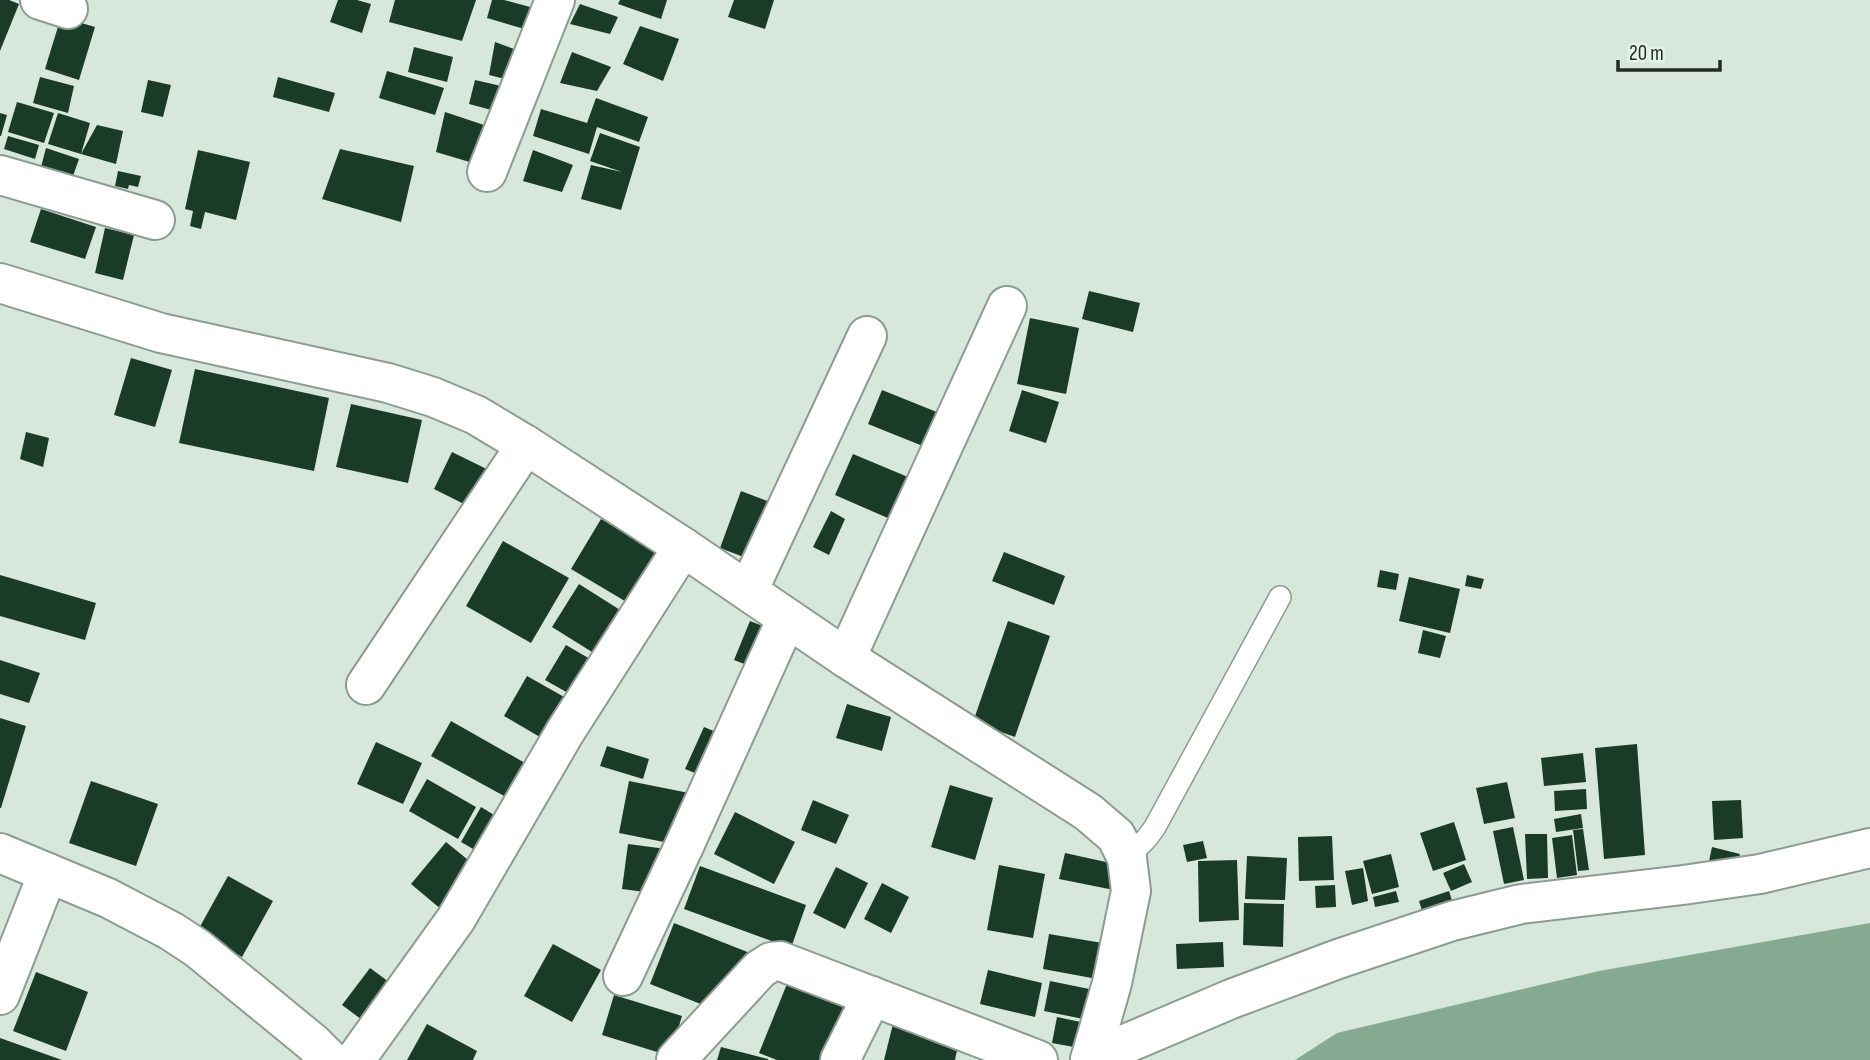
<svg xmlns="http://www.w3.org/2000/svg" width="1870" height="1060" viewBox="0 0 1870 1060" font-family="'Sofia Sans Condensed',sans-serif">
<style>
.water{fill:#86aa91}
.building{fill:#1a3b27}
.lines{fill:none;stroke-linecap:round;stroke-linejoin:round}
.service-casing{stroke:#8d9c92;stroke-width:24}
.minor-casing{stroke:#8d9c92;stroke-width:42}
.service{stroke:#fff;stroke-width:21}
.minor{stroke:#fff;stroke-width:38}
</style>
<rect width="100%" height="100%" fill="#d7e7dc"/>
<polygon class="water" points="1870,923 1870,1060 1295,1060 1337,1033 1599,971"/>
<g class="building">
<polygon points="0,0 9,0 19,4 0,51"/>
<polygon points="338,0 357,0 371,4 362,33 330,22"/>
<polygon points="395,0 476,0 462,41 389,22"/>
<polygon points="492,0 504,0 534,8 528,30 487,18"/>
<polygon points="620,0 667,0 661,19 618,4"/>
<polygon points="734,0 774,0 765,29 728,17"/>
<polygon points="580,4 618,17 610,34 570,24"/>
<polygon points="61,17 95,27 79,80 45,69"/>
<polygon points="640,26 679,39 663,81 623,64"/>
<polygon points="495,42 522,52 513,81 489,75"/>
<polygon points="414,47 453,57 447,82 408,72"/>
<polygon points="572,52 611,67 597,91 560,83"/>
<polygon points="387,71 444,88 435,115 379,98"/>
<polygon points="40,77 74,86 68,113 33,103"/>
<polygon points="278,77 335,93 329,112 273,97"/>
<polygon points="148,80 171,85 163,117 141,112"/>
<polygon points="475,80 510,88 503,113 469,104"/>
<polygon points="596,98 648,117 639,142 597,127 589,154 533,136 541,109 587,123"/>
<polygon points="17,102 54,113 44,143 8,132"/>
<polygon points="445,112 496,129 483,166 436,152"/>
<polygon points="0,113 7,115 1,136 0,136"/>
<polygon points="58,113 90,123 81,154 48,144"/>
<polygon points="97,125 123,131 116,164 81,154"/>
<polygon points="600,133 640,147 621,210 581,199 591,165 622,172 590,161"/>
<polygon points="8,136 39,145 35,159 4,149"/>
<polygon points="46,148 79,159 73,176 41,167"/>
<polygon points="340,149 414,166 401,222 322,199"/>
<polygon points="198,150 250,162 236,220 205,212 201,229 190,226 193,211 185,209"/>
<polygon points="533,150 573,165 562,192 523,181"/>
<polygon points="118,171 141,176 138,187 129,185 128,189 115,186"/>
<polygon points="41,209 96,227 85,259 30,242"/>
<polygon points="105,228 134,235 123,280 95,273"/>
<polygon points="1089,291 1140,303 1133,332 1082,319"/>
<polygon points="1030,318 1079,328 1066,394 1017,384"/>
<polygon points="131,358 172,370 155,427 114,415"/>
<polygon points="195,369 329,398 314,471 179,443"/>
<polygon points="882,390 969,425 955,459 868,424"/>
<polygon points="1022,390 1059,402 1046,443 1009,431"/>
<polygon points="351,404 422,420 408,483 336,467"/>
<polygon points="26,432 49,438 43,467 20,459"/>
<polygon points="452,452 509,480 490,517 434,489"/>
<polygon points="853,454 908,477 890,519 835,495"/>
<polygon points="741,491 791,510 770,567 720,548"/>
<polygon points="831,511 845,519 829,555 813,547"/>
<polygon points="601,519 670,559 640,610 571,569"/>
<polygon points="503,541 569,578 531,643 466,606"/>
<polygon points="1004,552 1065,576 1054,605 992,581"/>
<polygon points="1380,570 1399,574 1396,590 1377,587"/>
<polygon points="0,575 96,603 85,640 0,616"/>
<polygon points="1467,575 1484,579 1481,589 1465,586"/>
<polygon points="1409,577 1460,589 1450,633 1399,621"/>
<polygon points="579,584 636,620 608,662 552,627"/>
<polygon points="750,621 788,636 773,675 734,660"/>
<polygon points="1008,621 1050,636 1015,737 973,722"/>
<polygon points="1423,630 1446,636 1440,658 1418,653"/>
<polygon points="566,645 597,663 577,698 545,680"/>
<polygon points="0,660 40,673 29,703 0,694"/>
<polygon points="527,676 573,702 550,743 504,716"/>
<polygon points="847,704 891,717 882,751 836,738"/>
<polygon points="0,718 26,726 1,808 0,808"/>
<polygon points="451,721 525,763 506,797 431,756"/>
<polygon points="704,727 742,743 724,785 685,769"/>
<polygon points="376,742 422,763 403,804 357,784"/>
<polygon points="1637,744 1645,855 1604,859 1595,748"/>
<polygon points="607,746 649,759 643,779 600,766"/>
<polygon points="1583,753 1586,782 1544,786 1541,758"/>
<polygon points="427,779 476,807 458,839 409,811"/>
<polygon points="91,781 158,804 136,866 69,843"/>
<polygon points="629,781 694,794 684,846 619,833"/>
<polygon points="1507,782 1515,818 1484,824 1476,788"/>
<polygon points="950,785 993,798 975,860 931,847"/>
<polygon points="1586,789 1587,809 1555,811 1554,791"/>
<polygon points="813,800 849,815 836,844 801,830"/>
<polygon points="1741,800 1743,838 1714,840 1712,801"/>
<polygon points="481,807 507,823 487,857 461,842"/>
<polygon points="735,812 795,842 774,884 714,854"/>
<polygon points="1581,814 1583,828 1556,832 1554,819"/>
<polygon points="1454,822 1466,860 1433,871 1420,833"/>
<polygon points="1513,827 1524,880 1504,884 1493,831"/>
<polygon points="1583,829 1589,870 1578,871 1573,830"/>
<polygon points="1525,834 1547,834 1548,878 1527,879"/>
<polygon points="1572,835 1577,875 1557,878 1552,838"/>
<polygon points="1332,836 1334,880 1299,881 1298,837"/>
<polygon points="1203,841 1207,858 1187,862 1183,845"/>
<polygon points="446,842 478,868 442,910 411,884"/>
<polygon points="628,844 674,850 668,895 622,889"/>
<polygon points="1712,847 1740,854 1736,872 1708,866"/>
<polygon points="1065,853 1124,866 1119,891 1059,879"/>
<polygon points="1391,854 1399,887 1372,894 1363,861"/>
<polygon points="1247,856 1287,858 1285,900 1245,899"/>
<polygon points="1237,860 1239,920 1199,922 1198,861"/>
<polygon points="1464,864 1472,882 1451,891 1443,873"/>
<polygon points="999,865 1045,874 1033,938 987,930"/>
<polygon points="700,866 806,905 791,948 684,909"/>
<polygon points="836,867 868,883 845,929 813,913"/>
<polygon points="1363,868 1368,901 1352,905 1345,871"/>
<polygon points="228,876 273,901 242,957 197,932"/>
<polygon points="882,883 909,897 891,933 864,919"/>
<polygon points="1335,885 1336,907 1316,908 1315,886"/>
<polygon points="1396,891 1399,902 1375,907 1373,897"/>
<polygon points="1449,891 1454,907 1424,917 1419,901"/>
<polygon points="1244,903 1284,904 1283,947 1243,945"/>
<polygon points="674,923 755,955 731,1016 650,984"/>
<polygon points="1049,934 1114,945 1108,981 1043,969"/>
<polygon points="1223,942 1224,967 1177,969 1176,944"/>
<polygon points="553,944 601,970 572,1022 524,996"/>
<polygon points="370,968 400,990 373,1028 342,1005"/>
<polygon points="988,970 1042,983 1035,1017 980,1004"/>
<polygon points="36,972 88,992 66,1051 13,1031"/>
<polygon points="791,974 873,1008 852,1060 777,1060 759,1053"/>
<polygon points="1050,981 1104,992 1098,1022 1044,1011"/>
<polygon points="614,995 682,1016 670,1056 602,1035"/>
<polygon points="1057,1017 1095,1025 1090,1050 1052,1043"/>
<polygon points="427,1024 477,1051 473,1060 407,1060"/>
<polygon points="893,1024 959,1041 955,1060 884,1060"/>
<polygon points="0,1038 62,1060 0,1060"/>
<polygon points="721,1047 768,1059 768,1060 717,1060"/>
</g>
<g class="lines">
<g class="service-casing">
<polyline id="service" points="1127,858 1147,838 1155,827 1280,597"/>
</g>
<g class="minor-casing">
<g id="minor">
<polyline points="40,0 68,9"/>
<polyline points="487,172 555,0"/>
<polyline points="0,175 155,220"/>
<polyline points="0,283 161,333 388,383 433,397 476,415 526,445 683,547 846,658 1088,812 1116,836 1127,858 1131,891 1112,983 1090,1060"/>
<polyline points="748,591 867,336"/>
<polyline points="846,658 1007,306"/>
<polyline points="366,685 526,445"/>
<polyline points="0,853 108,898 171,931 197,948 313,1043 330,1060"/>
<polyline points="623,976 684,846 787,618"/>
<polyline points="0,995 48,873"/>
<polyline points="1090,1059 1231,999 1338,959 1452,921 1521,904 1683,885 1760,874 1870,848"/>
<polyline points="355,1060 456,919 565,732 683,547"/>
<polyline points="676,1060 760,969 771,962 780,961 1038,1060"/>
<polyline points="840,1060 872,996"/>
</g>
</g>
<use href="#service" class="service"/>
<use href="#minor" class="minor"/>
</g>
<path d="M1618 60v10h102v-10" fill="none" stroke="#242a26" stroke-width="3.5"/>
<text x="1629" y="60" font-size="21" fill="#242a26" stroke="#e4f4e9" stroke-width="5" paint-order="stroke">20 m</text>
</svg>
